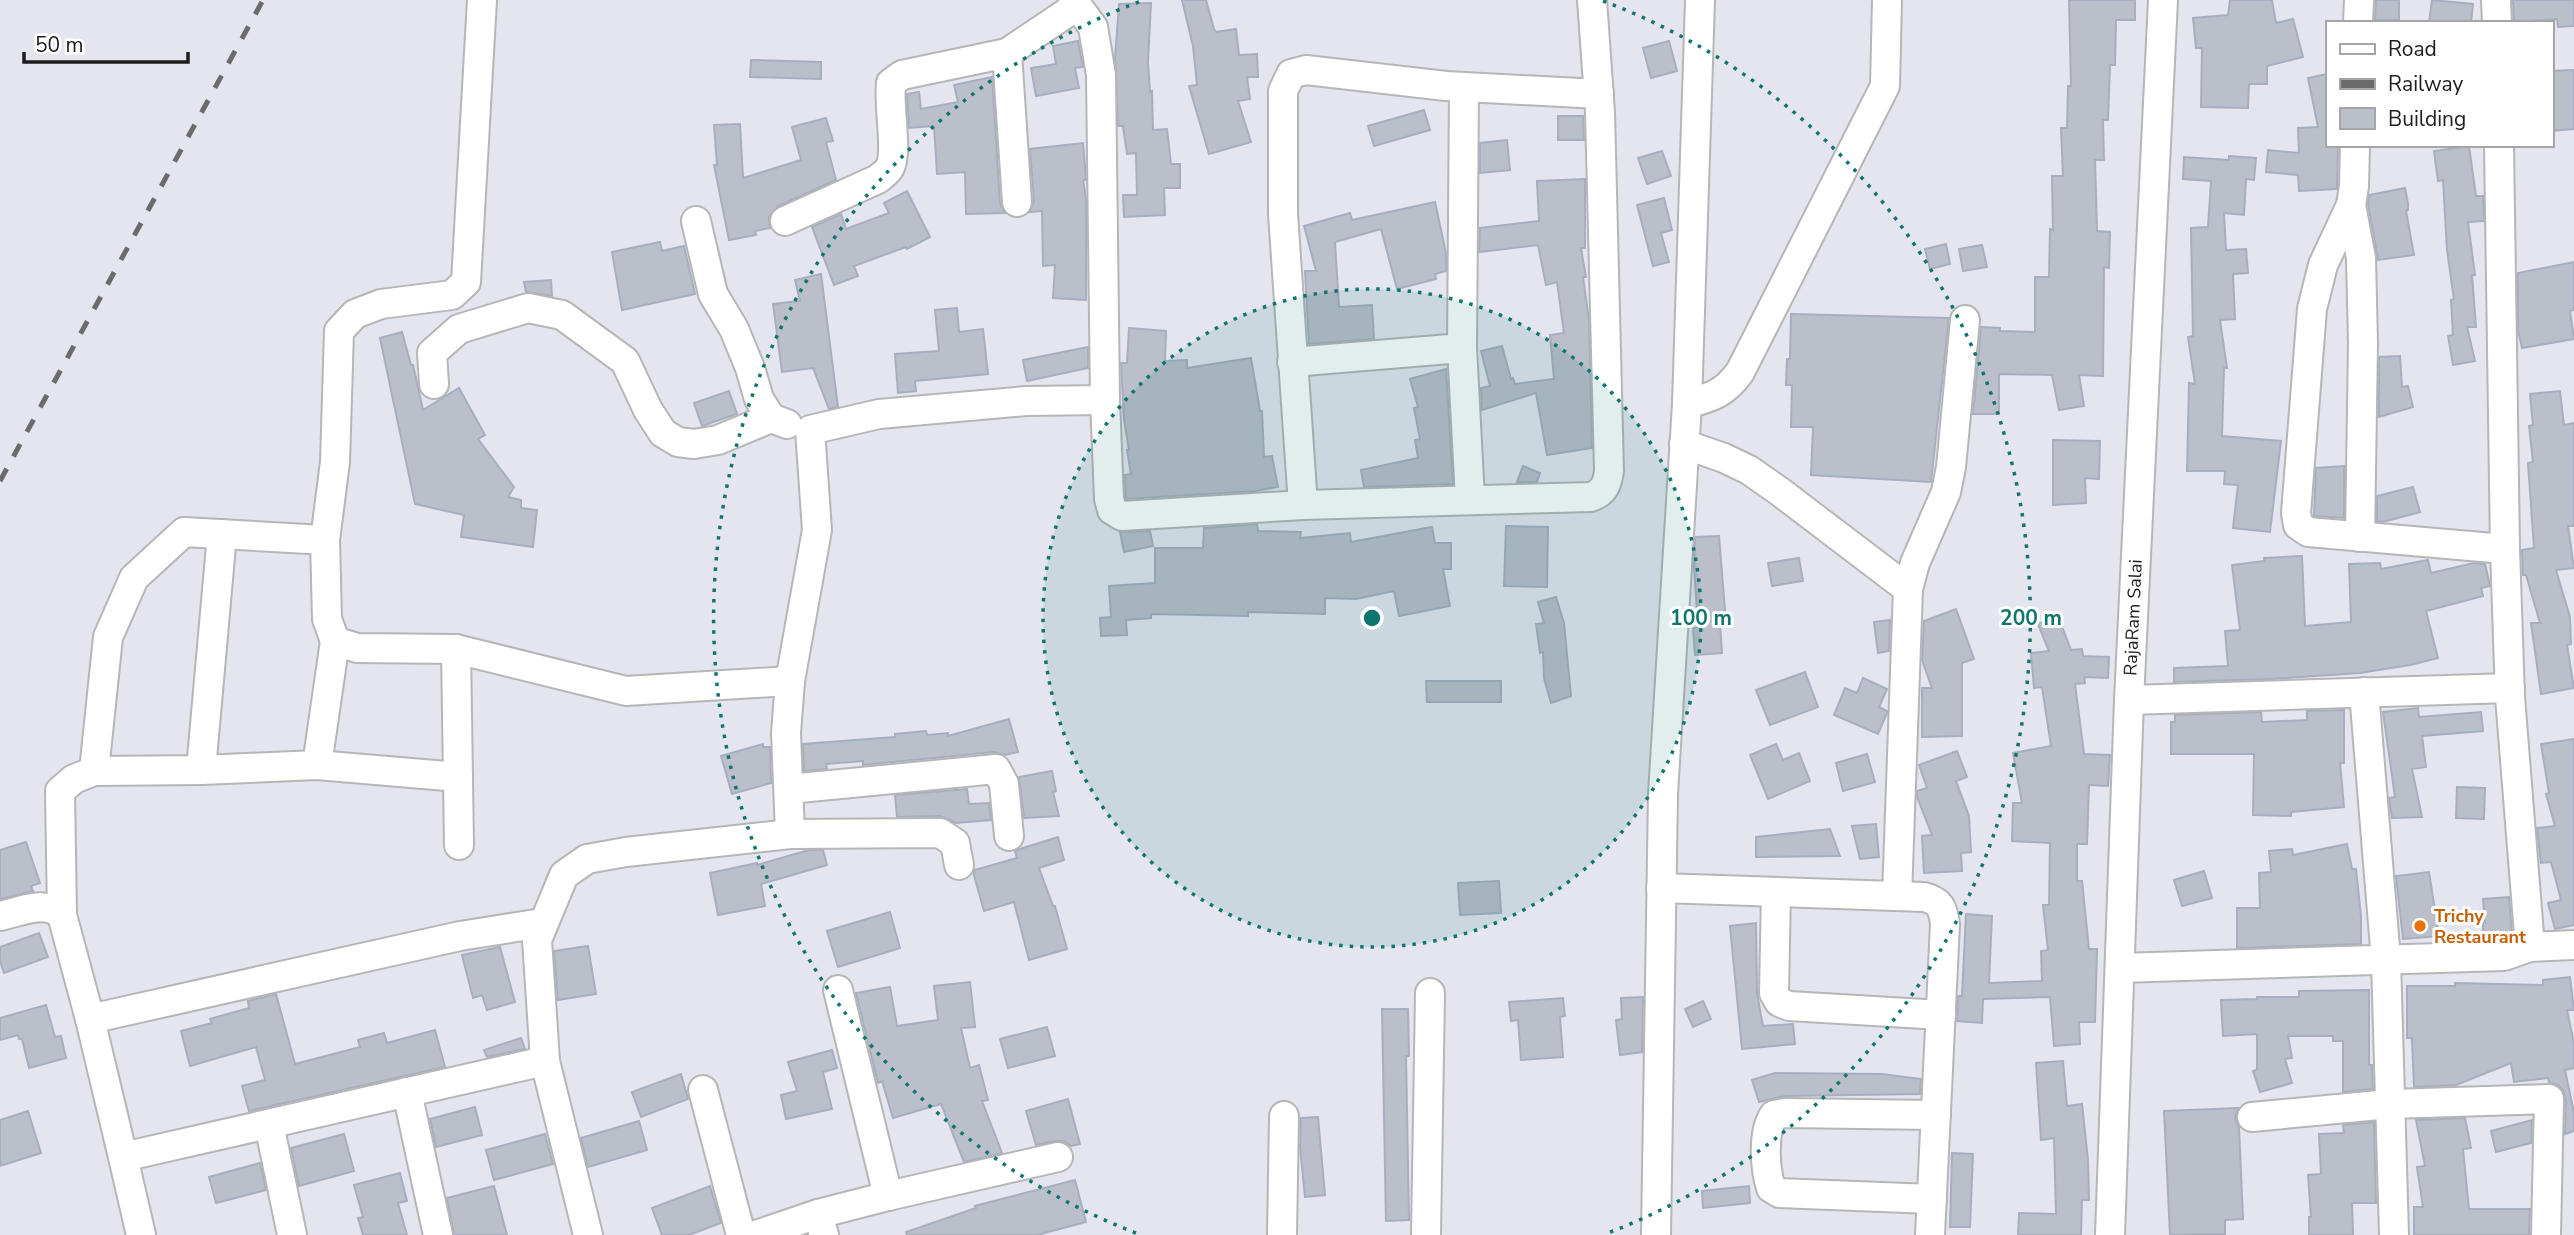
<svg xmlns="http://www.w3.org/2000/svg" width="2574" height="1235" viewBox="0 0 2574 1235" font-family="'Nunito Sans',sans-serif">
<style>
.building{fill:#bbbfc9;stroke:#a7aebf;stroke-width:2}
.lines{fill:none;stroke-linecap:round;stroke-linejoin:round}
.minor-casing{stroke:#b6b6b6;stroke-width:32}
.minor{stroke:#fff;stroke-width:28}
.rail{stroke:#6b6b6b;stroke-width:5;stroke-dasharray:14 14;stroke-linecap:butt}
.ring{fill:none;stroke:#0f766e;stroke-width:3.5;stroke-dasharray:3.5 7}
.food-dot{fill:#e8710a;stroke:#fff;stroke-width:2.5}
.labels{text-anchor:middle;stroke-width:6;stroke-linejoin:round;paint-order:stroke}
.street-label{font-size:18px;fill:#1d1d1d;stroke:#fff}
.food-label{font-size:18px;font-weight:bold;fill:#c56008;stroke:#fff;text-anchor:start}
.centre{fill:#0f766e;stroke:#fff;stroke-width:3.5}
.ring-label{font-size:21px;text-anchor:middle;font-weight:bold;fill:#0f766e;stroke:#fff;stroke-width:6;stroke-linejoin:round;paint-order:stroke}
</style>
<rect width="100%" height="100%" fill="#e4e5ee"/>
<g class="building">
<polygon points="1182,0 1206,0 1214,29 1216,32 1236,29 1239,55 1257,54 1258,77 1247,77 1250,99 1238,101 1251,142 1209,154 1189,86 1197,85 1193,46"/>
<polygon points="2069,0 2135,0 2135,20 2116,20 2115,65 2110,65 2108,120 2103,120 2104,160 2095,160 2097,231 2110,232 2109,268 2104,267 2103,376 2079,375 2084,406 2059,410 2052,375 1999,374 1999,414 1973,414 1981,327 2000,328 2000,331 2035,332 2035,277 2049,277 2050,229 2053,230 2052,176 2063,176 2061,128 2067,128 2068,86 2071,86"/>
<polygon points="2230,0 2272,0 2276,23 2293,19 2303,57 2267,66 2267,84 2249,84 2248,108 2201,107 2202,48 2196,48 2193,18 2228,15"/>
<polygon points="2376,0 2399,0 2399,20 2375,20"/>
<polygon points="2432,0 2473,4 2471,23 2429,23"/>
<polygon points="2513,0 2574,0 2574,26 2558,27 2557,19 2514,22"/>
<polygon points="1151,3 1148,62 1150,92 1152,91 1153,130 1167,129 1171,164 1180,164 1180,188 1164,188 1165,215 1124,217 1123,195 1137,195 1136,153 1127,154 1123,126 1118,126 1115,58 1119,4"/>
<polygon points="1078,41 1083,67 1075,68 1079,88 1036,96 1031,68 1056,64 1053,46"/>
<polygon points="1669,41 1677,71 1651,78 1643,48"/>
<polygon points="751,60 821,62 821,79 750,77"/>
<polygon points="2574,70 2574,129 2551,131 2551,71"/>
<polygon points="2327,74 2327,145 2338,145 2337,189 2299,191 2298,175 2266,172 2268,150 2299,153 2298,128 2318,127 2308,78"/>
<polygon points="992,77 1000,203 1005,213 966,214 965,172 937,174 934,126 909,128 907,94 919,92 921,109 958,102 954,85"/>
<polygon points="1424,110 1430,130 1374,146 1368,126"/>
<polygon points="1558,116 1583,116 1584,140 1558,140"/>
<polygon points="826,118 833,141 826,142 836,180 778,206 769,217 770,228 755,231 756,235 729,240 714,165 717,165 714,125 740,124 743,178 801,160 792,127"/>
<polygon points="1507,140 1510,170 1480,173 1480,143"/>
<polygon points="1083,143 1085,166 1086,180 1083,180 1086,198 1086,300 1053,298 1055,265 1043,266 1042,211 1029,212 1034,201 1030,149"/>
<polygon points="2469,146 2476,196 2483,196 2484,221 2468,222 2475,275 2472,275 2476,327 2467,327 2475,361 2453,365 2448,336 2453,335 2451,300 2454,299 2447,250 2443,180 2438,181 2434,151"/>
<polygon points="1662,151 1671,176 1647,184 1638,158"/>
<polygon points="2229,156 2256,158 2254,180 2246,179 2244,215 2224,213 2226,250 2246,249 2248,273 2233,274 2235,319 2220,320 2227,368 2224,368 2222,436 2281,441 2270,532 2233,528 2238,485 2224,484 2225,471 2187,471 2189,383 2195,384 2188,337 2193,336 2191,228 2208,227 2211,181 2183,179 2184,157 2229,160"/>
<polygon points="1585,179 1585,248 1581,248 1586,277 1583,277 1589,320 1592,448 1547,455 1536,393 1482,410 1481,388 1490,386 1481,351 1502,346 1511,379 1513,378 1515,384 1554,379 1550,335 1564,333 1557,282 1546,285 1538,245 1479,252 1480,228 1539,221 1537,181"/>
<polygon points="2405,188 2408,203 2408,210 2406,211 2414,255 2378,260 2368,204 2369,195"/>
<polygon points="907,191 930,237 907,249 906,247 854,266 858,276 834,285 812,227 841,214 846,229 889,213 884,203"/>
<polygon points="1664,198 1672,230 1661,233 1669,262 1653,266 1637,205"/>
<polygon points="1435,202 1446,253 1446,271 1435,274 1436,279 1397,289 1381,229 1335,242 1339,307 1372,305 1374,339 1309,344 1305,271 1316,271 1304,226 1350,213 1352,220"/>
<polygon points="660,242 662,251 684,246 695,294 622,310 612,252"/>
<polygon points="1946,244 1950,264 1930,269 1925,249"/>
<polygon points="1982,245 1987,267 1963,271 1959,249"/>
<polygon points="2574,262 2574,310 2570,311 2574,339 2522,348 2518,330 2518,273"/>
<polygon points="821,274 838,407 829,409 813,368 782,372 773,304 800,301 795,280"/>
<polygon points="551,280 552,296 526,292 524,282"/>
<polygon points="957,308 959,332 983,329 988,374 915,381 916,391 898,393 895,354 939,351 935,310"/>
<polygon points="1791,314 1949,318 1931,482 1811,475 1813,427 1791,427 1792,385 1786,385 1787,359 1790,359"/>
<polygon points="1129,328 1166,331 1165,361 1187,360 1187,368 1251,358 1260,411 1262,411 1264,457 1272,456 1278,487 1256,491 1126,499 1125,475 1131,474 1127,450 1129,450 1124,420 1121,363 1127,363"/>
<polygon points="402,332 411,365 413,365 423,410 459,388 485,435 478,439 514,487 508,497 521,500 521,508 537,510 533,547 461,537 464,515 415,504 380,338"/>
<polygon points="1088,347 1088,368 1027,381 1023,360"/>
<polygon points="2400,356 2402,387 2408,386 2413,407 2379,417 2379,357"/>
<polygon points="1446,369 1453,484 1364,487 1361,470 1418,458 1415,440 1420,439 1414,408 1418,407 1410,379"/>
<polygon points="729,391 737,414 702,426 694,403"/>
<polygon points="2560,391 2564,425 2574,423 2574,526 2568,526 2574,568 2556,570 2570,617 2571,644 2567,645 2574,688 2541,694 2531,623 2540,623 2526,575 2523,575 2522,550 2534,548 2528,463 2533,462 2529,426 2533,425 2530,394"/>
<polygon points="2053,440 2100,441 2099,479 2085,478 2086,503 2053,505"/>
<polygon points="1523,466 1540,473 1537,482 1517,482"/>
<polygon points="2344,466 2344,518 2314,516 2316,468"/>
<polygon points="2413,487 2420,512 2383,522 2377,521 2377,496"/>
<polygon points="1257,524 1258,531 1301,532 1300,538 1350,533 1351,542 1432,527 1435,543 1451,543 1451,569 1443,569 1450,606 1399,616 1394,591 1356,599 1325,598 1325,614 1248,612 1248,616 1151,614 1151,618 1126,620 1127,635 1101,636 1100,618 1111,617 1109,586 1155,583 1155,548 1203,548 1204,528"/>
<polygon points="1506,526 1548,527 1547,587 1504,586"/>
<polygon points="1150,531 1153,546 1124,552 1120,532"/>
<polygon points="1719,536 1726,622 1720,623 1722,653 1695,655 1693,628 1698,627 1694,567 1695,537"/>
<polygon points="2302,556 2305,626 2351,622 2349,564 2380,563 2381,569 2428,560 2431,573 2474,563 2485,564 2490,586 2481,588 2483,596 2426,611 2438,658 2410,665 2360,673 2271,679 2174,682 2174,668 2228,666 2225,631 2240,630 2232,565 2264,561 2264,558"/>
<polygon points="1799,558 1803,581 1772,586 1768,563"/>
<polygon points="1556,597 1564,623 1571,696 1551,703 1544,678 1543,652 1540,653 1536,624 1544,623 1538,602"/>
<polygon points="1956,609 1974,659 1962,663 1962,736 1922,737 1922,688 1932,688 1922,660 1924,621"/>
<polygon points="2058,616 2071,650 2082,649 2083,656 2109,657 2108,678 2084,677 2085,683 2075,684 2084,754 2110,755 2108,786 2089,785 2087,844 2077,844 2077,881 2082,881 2089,949 2097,949 2095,1022 2079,1022 2080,1044 2054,1046 2050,997 1983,999 1982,1023 1957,1021 1958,996 1962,996 1966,914 1992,916 1989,983 2042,981 2041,951 2048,950 2043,905 2049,905 2050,843 2012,841 2013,803 2022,803 2013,753 2051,746 2042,687 2034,688 2031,653 2049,651 2038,624"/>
<polygon points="1890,620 1889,651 1878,653 1874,622"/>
<polygon points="1805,672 1818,707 1770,725 1756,690"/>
<polygon points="1863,678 1887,689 1879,707 1887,711 1887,713 1878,734 1834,715 1845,688 1857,693"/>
<polygon points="1426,681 1501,681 1501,702 1427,702"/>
<polygon points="2418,708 2419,717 2481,712 2483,731 2422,736 2426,767 2412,769 2422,817 2392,818 2389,798 2395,797 2383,712"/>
<polygon points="2344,710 2344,763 2340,763 2344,807 2291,812 2291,816 2253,815 2254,754 2171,754 2171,722 2175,722 2175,715 2261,712 2262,722 2307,720 2307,711"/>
<polygon points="1009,719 1018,752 1005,755 994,752 863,765 863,761 826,764 827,769 804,771 803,744 895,737 895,734 926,731 927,735 948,733 948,736"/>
<polygon points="2574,739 2574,925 2555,929 2548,903 2561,900 2551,862 2541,863 2537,828 2555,826 2546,794 2549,793 2541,744"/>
<polygon points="763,744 763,747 770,747 771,783 732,794 721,756"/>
<polygon points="1776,744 1783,760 1799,753 1810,781 1768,799 1750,755"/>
<polygon points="1957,751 1967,777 1956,781 1969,816 1971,852 1961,853 1962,871 1924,873 1922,836 1932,835 1917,797 1917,791 1927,788 1919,765"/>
<polygon points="1867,754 1875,782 1843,791 1836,763"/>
<polygon points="1052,771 1056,791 1053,792 1059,816 1024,818 1019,777"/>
<polygon points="2457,787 2485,788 2484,819 2456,818"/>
<polygon points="967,789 969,804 989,803 991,820 956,823 940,816 897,817 895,795"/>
<polygon points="1876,824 1879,857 1860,859 1852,826"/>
<polygon points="1830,829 1840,856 1756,857 1756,837"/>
<polygon points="1058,837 1064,860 1039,868 1053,906 1055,906 1067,949 1029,960 1014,902 984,911 973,872 975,870 1017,858 1015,851 1020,849"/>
<polygon points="26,842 40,883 31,886 33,891 0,899 0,850"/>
<polygon points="2347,844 2352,869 2356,869 2361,916 2361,944 2237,948 2237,908 2260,908 2259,873 2271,872 2269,851 2292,849 2293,855"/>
<polygon points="809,850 823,850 827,865 761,884 765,906 718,915 710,873 757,863 757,865"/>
<polygon points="2204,871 2212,898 2182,906 2174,880"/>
<polygon points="2429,872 2439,936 2403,939 2396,876"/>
<polygon points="1499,881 1501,913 1460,915 1458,883"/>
<polygon points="2509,897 2512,935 2501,939 2483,940 2483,923 2485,923 2483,899"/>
<polygon points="890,912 900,948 838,967 827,931"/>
<polygon points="1756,923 1757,993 1763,1026 1793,1024 1795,1044 1742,1049 1730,926"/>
<polygon points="39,933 48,957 4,973 0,961 0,947"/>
<polygon points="588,946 596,994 558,1000 554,951"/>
<polygon points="500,947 515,1002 487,1010 482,995 473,998 462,955"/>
<polygon points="2570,977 2574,1010 2567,1010 2574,1043 2574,1068 2565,1070 2574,1113 2574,1131 2565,1134 2566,1099 2563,1090 2558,1085 2549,1082 2548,1078 2514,1082 2511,1063 2456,1085 2414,1087 2412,1038 2407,1038 2407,986 2455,986 2455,983 2543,985 2543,980"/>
<polygon points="970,982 975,1027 961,1028 970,1068 979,1065 988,1100 982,1101 1002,1153 964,1162 941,1104 893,1118 882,1081 878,1083 856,993 890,987 897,1026 938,1020 934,986"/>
<polygon points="2369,990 2369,1065 2372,1065 2373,1089 2343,1092 2343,1041 2333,1041 2333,1036 2288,1036 2292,1058 2285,1059 2292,1083 2260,1092 2253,1071 2257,1070 2257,1034 2223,1036 2221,1000 2257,999 2257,997 2299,997 2299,991"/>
<polygon points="276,994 295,1064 360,1047 358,1040 384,1033 387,1043 435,1030 445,1067 249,1111 242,1086 265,1080 256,1047 190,1066 181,1031 212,1023 210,1019 249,1008 248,1001"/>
<polygon points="1643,997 1642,1052 1620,1055 1616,1020 1622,1019 1621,998"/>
<polygon points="1563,998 1565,1016 1560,1017 1563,1057 1521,1060 1518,1020 1511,1021 1509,1002"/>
<polygon points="1703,1001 1711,1019 1693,1027 1685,1009"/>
<polygon points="46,1005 55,1037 61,1036 66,1058 29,1068 22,1039 19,1039 18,1035 0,1040 0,1018"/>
<polygon points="1382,1009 1408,1009 1409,1056 1406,1056 1409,1220 1386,1221"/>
<polygon points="1047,1027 1055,1056 1008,1068 1000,1039"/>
<polygon points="521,1038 525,1049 487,1057 484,1050"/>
<polygon points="832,1050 837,1068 823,1072 832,1109 786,1119 781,1095 797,1091 788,1062"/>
<polygon points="2063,1061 2067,1106 2082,1104 2088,1160 2089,1200 2082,1200 2081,1235 2018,1235 2019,1213 2056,1214 2054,1138 2041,1140 2036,1063"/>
<polygon points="1775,1073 1882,1074 1921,1079 1920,1094 1785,1096 1759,1102 1752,1080"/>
<polygon points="681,1074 688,1099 641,1117 632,1092"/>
<polygon points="1068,1099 1080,1144 1071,1146 1064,1141 1055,1141 1036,1145 1026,1111"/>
<polygon points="475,1107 482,1135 436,1147 430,1119"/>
<polygon points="2238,1108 2235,1118 2239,1127 2243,1219 2225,1220 2225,1234 2170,1235 2164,1111"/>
<polygon points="28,1111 41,1153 0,1166 0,1120"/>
<polygon points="1318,1117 1325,1195 1305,1197 1300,1147 1301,1118"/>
<polygon points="2465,1118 2471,1148 2463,1149 2469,1209 2530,1209 2529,1235 2414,1235 2414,1207 2423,1207 2417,1167 2425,1166 2416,1120"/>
<polygon points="2532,1120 2531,1143 2496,1152 2491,1131"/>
<polygon points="639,1121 647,1150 588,1167 581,1138"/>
<polygon points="2374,1122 2376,1203 2352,1203 2353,1235 2309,1235 2309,1217 2311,1217 2308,1175 2321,1174 2319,1134 2344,1133 2343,1125"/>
<polygon points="344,1134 354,1171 299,1186 291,1148"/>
<polygon points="545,1134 553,1164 494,1180 486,1150"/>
<polygon points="1952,1153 1973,1154 1970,1227 1950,1227"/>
<polygon points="260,1163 266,1190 216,1203 209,1177"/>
<polygon points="400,1173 407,1201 398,1203 407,1235 363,1235 358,1218 363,1217 354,1185"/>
<polygon points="1075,1180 1086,1222 1037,1235 907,1235 906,1232 976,1208 975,1206"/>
<polygon points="494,1186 507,1235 454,1235 447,1198"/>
<polygon points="710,1186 721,1223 689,1235 662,1235 652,1208"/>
<polygon points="1749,1186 1750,1203 1703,1208 1702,1191"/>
</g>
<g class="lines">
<g class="minor-casing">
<g id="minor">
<polyline points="2496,0 2497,23"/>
<polyline points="2358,23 2359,0"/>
<polyline points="1007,53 1017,202"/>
<polyline points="2355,145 2354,186 2351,205 2323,265 2312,309 2296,513 2298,525 2308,532 2505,549"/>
<polyline points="2499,145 2505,549 2510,697 2530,947 2574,945"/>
<polyline points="2351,205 2361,258 2363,343 2360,537"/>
<polyline points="696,221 713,294 734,329 750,368 759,399 771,418 787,424"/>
<path d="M785,221l93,-42c4,-4 9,-6 12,-12 8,-16 -2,-62 1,-84l11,-8 105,-22 70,-47"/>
<polyline points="1462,348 1470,499"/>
<polyline points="1292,362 1462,348 1464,87"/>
<polyline points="434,384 432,353 459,329 528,308 562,315 625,361 648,410 663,433 678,442 694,444 718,440 771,418"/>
<path d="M1105,400l4,99 3,11 10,6 181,-11 288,-8c13,-5 16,-12 18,-26l-9,-359 -8,-112"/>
<path d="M1687,404c25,-7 37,-10 53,-32l145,-286 2,-86"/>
<polyline points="1684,444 1724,458 1749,470 1779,491 1908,589"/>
<polyline points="1303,505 1283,214 1283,91 1291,74 1306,70 1446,86 1599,94"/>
<polyline points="325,540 335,462 339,331 355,314 381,304 452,295 466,282 482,0"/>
<polyline points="456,649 459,845"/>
<polyline points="2364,692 2386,960 2394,1235"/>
<polyline points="2129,700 2510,688"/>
<polyline points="317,765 335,641"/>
<polyline points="201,770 222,534"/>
<polyline points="94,771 108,637 134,578 184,532 325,540 327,619 335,641 357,648 456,649 626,691 790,681"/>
<polyline points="789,789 996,769 1004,784 1009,836"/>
<polyline points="790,834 940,833 955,843 959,865"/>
<path d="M1661,888l263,9c16,4 19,11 21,27l-15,311"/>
<polyline points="1776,892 1774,993 1779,1002 1789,1006 1941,1015"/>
<polyline points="1897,896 1908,589 1915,563 1946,492 1951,467 1965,320"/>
<polyline points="62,915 60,791 74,779 94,771 201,770 317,765 458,777"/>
<path d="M0,916c20,-4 45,-17 62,-1l28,104"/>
<polyline points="542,923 460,936 90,1019 123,1157 545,1061"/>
<polyline points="2120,968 2504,956 2530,947"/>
<polyline points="703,1090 741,1235"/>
<polyline points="407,1092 438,1235"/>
<polyline points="2252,1117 2390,1104 2549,1099 2546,1235"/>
<polyline points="269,1124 292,1235"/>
<polyline points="123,1157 141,1235"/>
<polyline points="888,1196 1058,1157"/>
<path d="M1932,1199l-153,-6 -8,-5c-6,-19 -9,-56 3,-73l11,-2 151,2"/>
<polyline points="818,1214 888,1196 838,990"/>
<polyline points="588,1235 545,1061 537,940 564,875 587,859 626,852 790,834 786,733 790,681 817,530 810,430 879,414 1026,401 1105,400 1101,75 1093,27 1073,0"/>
<polyline points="756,1235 818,1214 824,1235"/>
<polyline points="1282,1235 1284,1116"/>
<polyline points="1426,1235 1430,993"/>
<polyline points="1656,1235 1663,794 1687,404 1700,0"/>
<path id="s1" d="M2110,1235l19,-535 34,-700"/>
</g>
</g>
<use href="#minor" class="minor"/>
<polyline class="rail" points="0,481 263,0"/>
</g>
<circle cx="1372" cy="618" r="329" fill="#0f766e" fill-opacity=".12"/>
<g class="ring">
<circle cx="1372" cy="618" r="329"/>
<path d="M1136 1233A659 659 0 0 1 1141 1M1603 1A659 659 0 0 1 1608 1233"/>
</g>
<circle class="food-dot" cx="2420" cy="926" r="7"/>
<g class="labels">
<g class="street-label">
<text dy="6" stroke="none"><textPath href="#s1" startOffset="618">RajaRam Salai</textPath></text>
</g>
<g class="food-label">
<text x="2434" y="922">Trichy<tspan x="2434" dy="21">Restaurant</tspan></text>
</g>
</g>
<circle cx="1372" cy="618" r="10" class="centre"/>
<g class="ring-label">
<text x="1701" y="625">100 m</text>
<text x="2031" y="625">200 m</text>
</g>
<rect x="2326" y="21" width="228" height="126" fill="#ffffff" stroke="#a5a5a5" stroke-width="2"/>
<rect x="2340" y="44" width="35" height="10" fill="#ffffff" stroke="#a5a5a5" stroke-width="2"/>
<text x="2388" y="56" font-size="21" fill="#1d1d1d">Road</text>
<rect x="2340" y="79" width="35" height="10" fill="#6b6b6b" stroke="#a5a5a5" stroke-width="2"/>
<text x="2388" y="91" font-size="21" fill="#1d1d1d">Railway</text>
<rect x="2340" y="108" width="35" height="21" fill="#bbbfc9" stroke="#a5a5a5" stroke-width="2"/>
<text x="2388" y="126" font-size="21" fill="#1d1d1d">Building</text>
<path d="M24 52v10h164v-10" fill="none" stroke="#1d1d1d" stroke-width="3.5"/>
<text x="35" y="52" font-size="21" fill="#1d1d1d" stroke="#ffffff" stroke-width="5" paint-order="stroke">50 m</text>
</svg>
